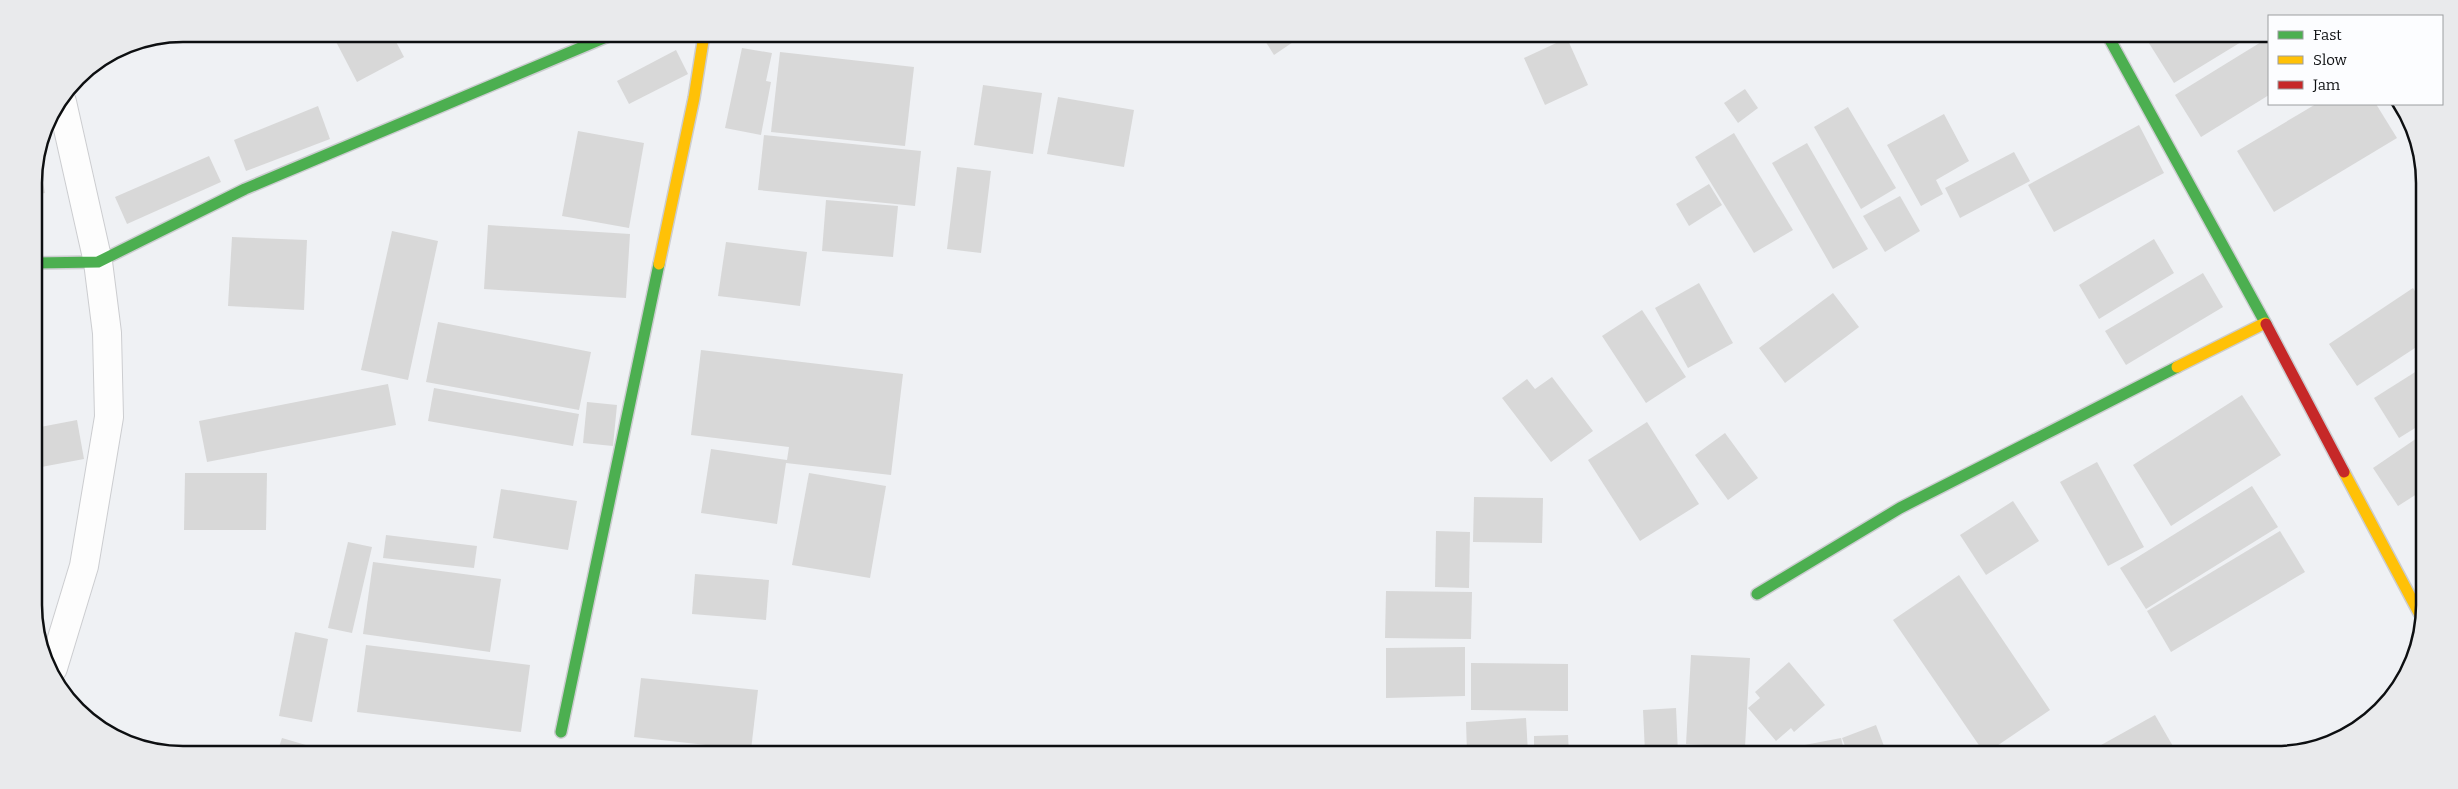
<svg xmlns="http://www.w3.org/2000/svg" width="2458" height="789" viewBox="0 0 2458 789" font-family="Bitter,serif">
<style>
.building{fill:#d8d8d8}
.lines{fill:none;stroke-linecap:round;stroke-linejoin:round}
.street-casing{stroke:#cccdd0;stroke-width:30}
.fast-casing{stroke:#cccdd0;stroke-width:14}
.slow-casing{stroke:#cccdd0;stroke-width:14}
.jam-casing{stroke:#cccdd0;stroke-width:14}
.street{stroke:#fdfdfd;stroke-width:28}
.fast{stroke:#4caf50;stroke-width:11}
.slow{stroke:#ffc107;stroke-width:11}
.jam{stroke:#c62828;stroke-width:11}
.rim{fill:none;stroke:#0d0f11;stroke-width:2.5}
</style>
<rect width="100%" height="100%" fill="#eff1f4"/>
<g class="building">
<polygon points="332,34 392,34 404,57 357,82"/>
<polygon points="1262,36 1302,36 1274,55"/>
<polygon points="1567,38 1588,85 1545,105 1524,58"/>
<polygon points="2149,39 2246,39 2174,83 2147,40"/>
<polygon points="2266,39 2269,39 2269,95 2201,137 2175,95"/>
<polygon points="742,48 772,53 766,81 771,82 761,135 725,128"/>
<polygon points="676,50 688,74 629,104 617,81"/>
<polygon points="780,52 914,67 905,146 771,132"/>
<polygon points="983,85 1042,93 1033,154 974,145"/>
<polygon points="1745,89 1758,108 1738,123 1724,103"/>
<polygon points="1058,97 1134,110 1124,167 1047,154"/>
<polygon points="2316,104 2376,104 2397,138 2274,212 2237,151"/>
<polygon points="318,106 330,139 246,171 234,140"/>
<polygon points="1848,107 1896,188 1861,209 1814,127"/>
<polygon points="1944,114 1969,161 1936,180 1943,194 1921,206 1887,145"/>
<polygon points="2139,125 2164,173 2054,232 2028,185"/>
<polygon points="578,131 644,143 629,228 562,216"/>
<polygon points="1734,133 1793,230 1754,253 1695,157"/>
<polygon points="764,135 921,151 915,206 758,190"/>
<polygon points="1807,143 1868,249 1833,269 1772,163"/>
<polygon points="2014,152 2030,181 1960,218 1945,188"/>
<polygon points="38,155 45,193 34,195 34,174"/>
<polygon points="209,156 221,182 127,224 115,197"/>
<polygon points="957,167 991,171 981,253 947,249"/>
<polygon points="1709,184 1722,205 1689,226 1676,204"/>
<polygon points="1900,196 1920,231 1885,252 1863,216"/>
<polygon points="826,200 898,206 893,257 822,251"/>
<polygon points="488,225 630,234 626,298 484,289"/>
<polygon points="392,231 438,241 408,380 361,370"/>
<polygon points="232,237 307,240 304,310 228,306"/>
<polygon points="2154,239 2174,273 2099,319 2079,285"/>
<polygon points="726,242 807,252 800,306 718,296"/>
<polygon points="2203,273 2223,307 2126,365 2105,331"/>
<polygon points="1699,283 1733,343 1688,368 1655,308"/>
<polygon points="2413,288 2421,300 2421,344 2357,386 2329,344"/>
<polygon points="1833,293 1859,327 1785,383 1759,348"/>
<polygon points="1642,310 1686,377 1646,403 1602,336"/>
<polygon points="438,322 591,352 579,410 426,382"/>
<polygon points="701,350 903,374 891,475 786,463 777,524 701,513 711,449 787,460 789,447 691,435"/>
<polygon points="2420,369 2420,425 2399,438 2374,398"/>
<polygon points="1552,377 1593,431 1551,462 1502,398 1527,379 1535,389"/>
<polygon points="388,384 396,425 207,462 199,421"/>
<polygon points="434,388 579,414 573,446 428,421"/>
<polygon points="2242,395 2281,455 2171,526 2133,465"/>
<polygon points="587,402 617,405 613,446 583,443"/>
<polygon points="77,420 84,459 36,468 35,428"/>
<polygon points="1647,422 1699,504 1640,541 1588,460"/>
<polygon points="1725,433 1758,478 1728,500 1695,455"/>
<polygon points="2420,436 2420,492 2398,506 2373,468"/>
<polygon points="2097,462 2144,547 2108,566 2060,482"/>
<polygon points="185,473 267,473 266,530 184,530"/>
<polygon points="809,473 886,486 870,578 792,565"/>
<polygon points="2252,486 2278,527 2146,609 2120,568"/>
<polygon points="501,489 577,501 568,550 493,538"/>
<polygon points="1474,497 1543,498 1542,543 1473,542"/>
<polygon points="2013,501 2039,541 1986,575 1960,535"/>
<polygon points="1436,531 1470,532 1469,588 1435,587"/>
<polygon points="2280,531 2305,572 2171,652 2147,611"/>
<polygon points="386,535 477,546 474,568 383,558"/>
<polygon points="348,542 372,547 352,633 328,628"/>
<polygon points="373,562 501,579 490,652 363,634"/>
<polygon points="695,574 769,580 766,620 692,614"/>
<polygon points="1959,575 2050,710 1985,754 1893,620"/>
<polygon points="1386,591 1472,592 1471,639 1385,638"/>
<polygon points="295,632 328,639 312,722 279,716"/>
<polygon points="366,645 530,665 521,732 357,712"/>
<polygon points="1465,647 1465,696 1386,698 1386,648"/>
<polygon points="1691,655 1750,658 1745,747 1686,744"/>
<polygon points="1789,662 1825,705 1794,732 1791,728 1776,741 1748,708 1760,698 1755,692"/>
<polygon points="1471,663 1568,664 1568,711 1471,710"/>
<polygon points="641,678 758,690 751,750 634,737"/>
<polygon points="1676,708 1678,754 1645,753 1643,710"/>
<polygon points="2155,715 2178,755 2085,754"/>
<polygon points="1526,718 1528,753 1467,753 1466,722"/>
<polygon points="1876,725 1887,754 1848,754 1842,738"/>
<polygon points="1568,735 1569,753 1534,753 1534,736"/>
<polygon points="282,738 323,750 278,750"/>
<polygon points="1841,738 1845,754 1790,754 1789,748"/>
<polygon points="1944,746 1949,754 1932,754"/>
</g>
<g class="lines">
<g class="street-casing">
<polyline id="street" points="53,668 84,566 109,417 107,333 98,262 62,102"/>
</g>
<g class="fast-casing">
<g id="fast">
<polyline points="2109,38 2266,324"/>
<polyline points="35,263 98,262 245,189 611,35"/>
<polyline points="1757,594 1900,508 2177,367"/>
<polyline points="561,732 659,264"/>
</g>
</g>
<g class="slow-casing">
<g id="slow">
<polyline points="659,264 694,98 704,35"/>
<polyline points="2177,367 2265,323"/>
<polyline points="2344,472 2419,613"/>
</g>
</g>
<g class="jam-casing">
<polyline id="jam" points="2266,324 2344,472"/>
</g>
<use href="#street" class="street"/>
<use href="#fast" class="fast"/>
<use href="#slow" class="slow"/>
<use href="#jam" class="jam"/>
</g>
<path d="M0 0H2458V789H0ZM183 42H2275A141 141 0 0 1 2416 183V605A141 141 0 0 1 2275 746H183A141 141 0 0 1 42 605V183A141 141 0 0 1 183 42Z" fill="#e9eaec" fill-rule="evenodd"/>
<path class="rim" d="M183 42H2275A141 141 0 0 1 2416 183V605A141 141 0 0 1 2275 746H183A141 141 0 0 1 42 605V183A141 141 0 0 1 183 42Z"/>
<rect x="2268" y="15" width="175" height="90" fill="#fcfdff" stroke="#9c9ea0"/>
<rect x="2278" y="31" width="25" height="8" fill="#4caf50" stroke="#9c9ea0"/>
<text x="2313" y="40" font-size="15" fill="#0d0f11">Fast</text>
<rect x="2278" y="56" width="25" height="8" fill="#ffc107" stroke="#9c9ea0"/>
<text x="2313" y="65" font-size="15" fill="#0d0f11">Slow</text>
<rect x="2278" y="81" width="25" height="8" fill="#c62828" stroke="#9c9ea0"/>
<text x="2313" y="90" font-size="15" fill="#0d0f11">Jam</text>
</svg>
